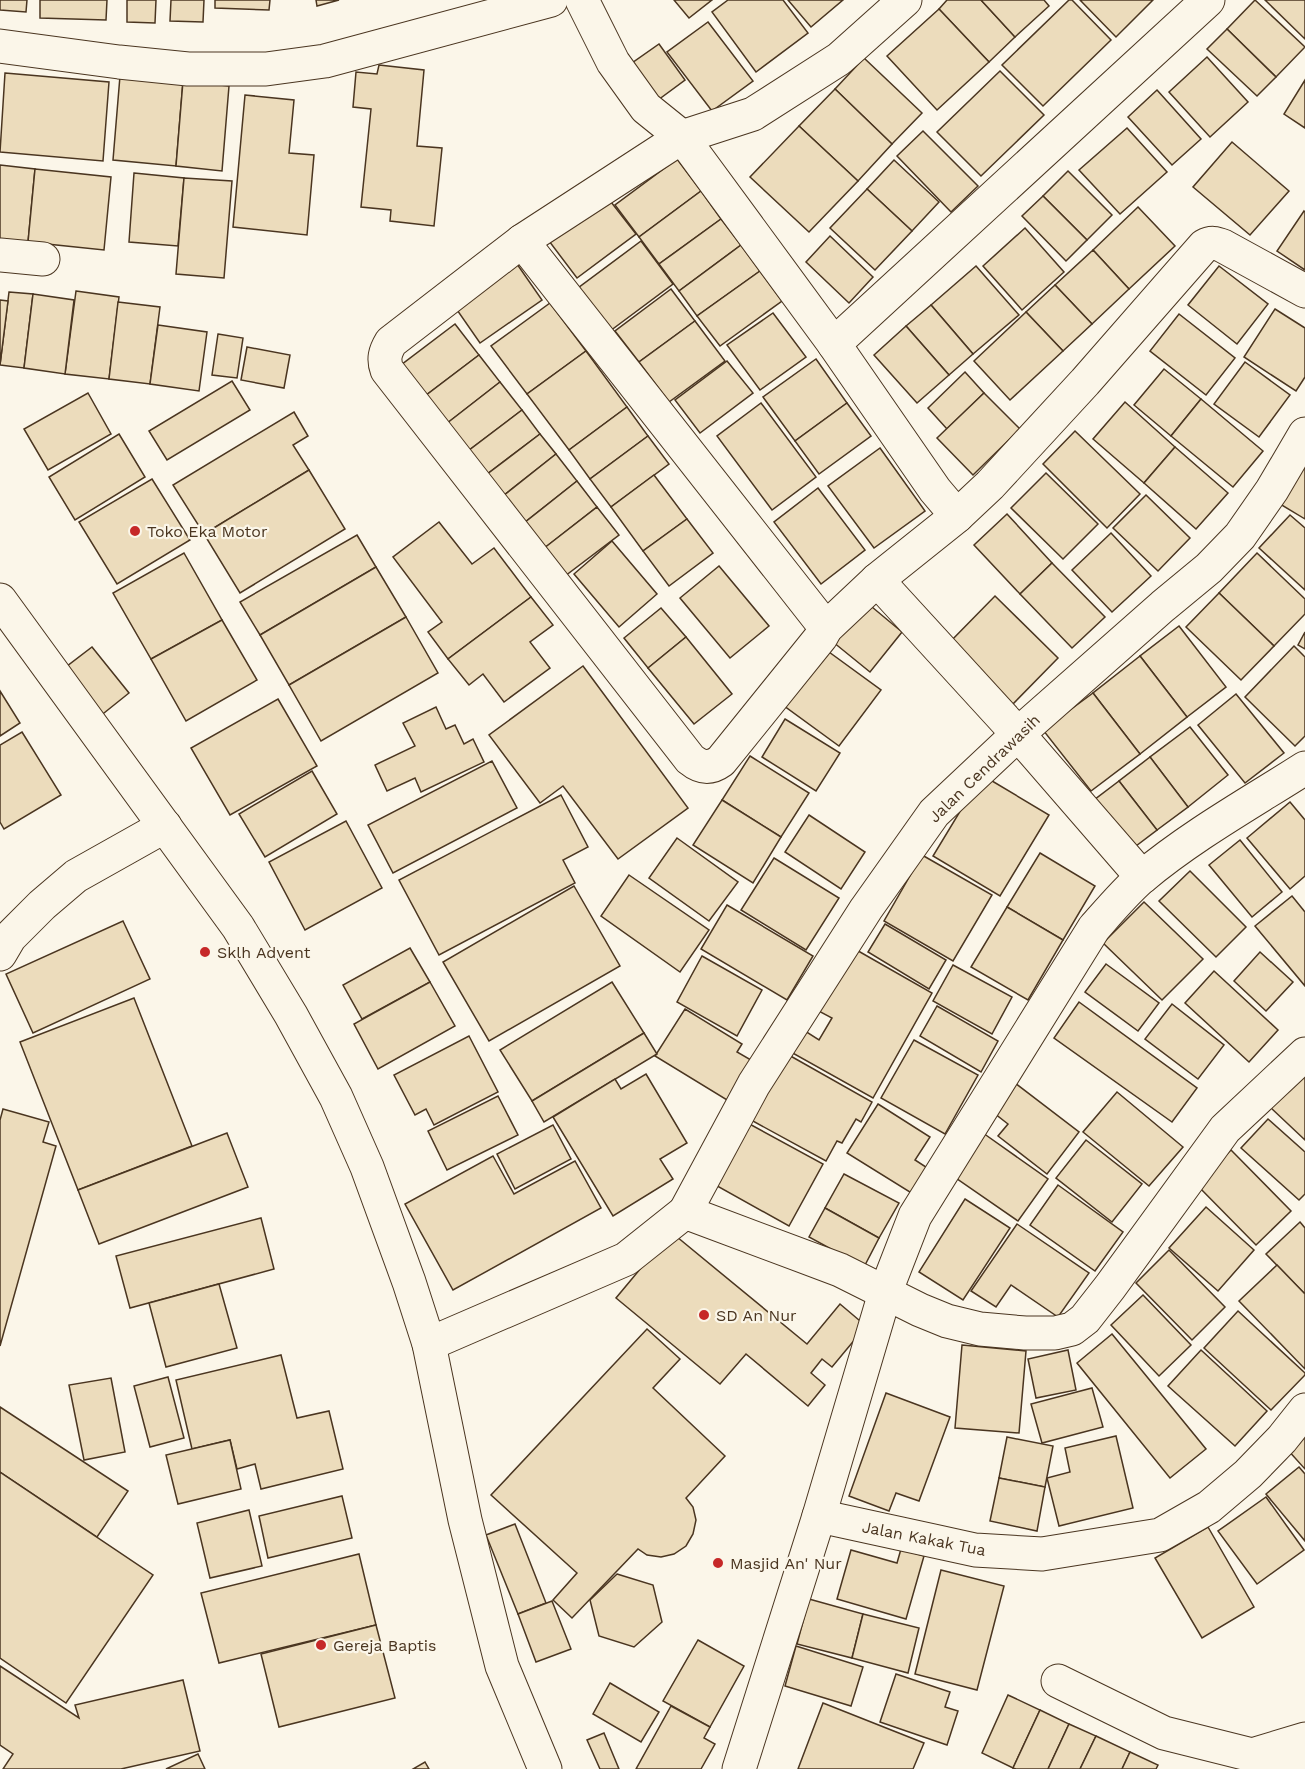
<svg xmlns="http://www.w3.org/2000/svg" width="1305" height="1769" viewBox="0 0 1305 1769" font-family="'Work Sans',sans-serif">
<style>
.building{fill:#ecdcbc;stroke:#4a3520;stroke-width:1.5}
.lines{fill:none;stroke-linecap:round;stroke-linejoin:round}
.street-casing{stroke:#4a3520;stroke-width:35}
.secondary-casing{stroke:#4a3520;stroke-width:35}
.street{stroke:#fbf6e9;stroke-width:33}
.secondary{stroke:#fbf6e9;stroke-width:33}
.poi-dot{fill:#c62828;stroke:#fbf6e9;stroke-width:2}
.labels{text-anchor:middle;stroke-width:4.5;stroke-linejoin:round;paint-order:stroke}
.poi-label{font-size:16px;fill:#4a3520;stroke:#fbf6e9;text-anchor:start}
.street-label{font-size:16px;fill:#4a3520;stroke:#fbf6e9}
</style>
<rect width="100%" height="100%" fill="#fbf6e9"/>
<g class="building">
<polygon points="0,0 27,0 26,12 0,10"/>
<polygon points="40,0 107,0 106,20 40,18"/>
<polygon points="127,0 156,0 155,23 127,22"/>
<polygon points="171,0 204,0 203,22 170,21"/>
<polygon points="215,0 270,0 269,10 215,8"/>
<polygon points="316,0 339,0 317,6"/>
<polygon points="674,0 712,0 689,18"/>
<polygon points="728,0 783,0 808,33 756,72 712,12"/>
<polygon points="788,0 843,0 811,27"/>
<polygon points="947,0 981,0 1015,37 989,62 939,9"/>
<polygon points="981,0 1044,0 1049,6 1015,37"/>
<polygon points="1069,0 1072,0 1111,40 1043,106 1002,65"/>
<polygon points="1080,0 1153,0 1116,37"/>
<polygon points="1255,0 1305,47 1276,77 1227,29"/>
<polygon points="1265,0 1305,0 1305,39"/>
<polygon points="939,9 989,62 937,110 887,56"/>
<polygon points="708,22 753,81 712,111 667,52"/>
<polygon points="1227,29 1276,77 1257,96 1207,49"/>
<polygon points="659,44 685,80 658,100 632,63"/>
<polygon points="1207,57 1248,102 1210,137 1169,92"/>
<polygon points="864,58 922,113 892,144 835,89"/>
<polygon points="379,65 424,70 417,146 442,148 434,226 390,221 391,210 361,207 371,109 353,107 356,72 377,74"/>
<polygon points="1000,71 1044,115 981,176 937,132"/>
<polygon points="5,73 109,82 103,161 0,152"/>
<polygon points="120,76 183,81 176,166 113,160"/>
<polygon points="1305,80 1305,128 1284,114"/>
<polygon points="183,81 229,86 222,171 176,166"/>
<polygon points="835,89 892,144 858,181 799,126"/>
<polygon points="1157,90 1201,139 1172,165 1128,117"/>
<polygon points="245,95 294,100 289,153 314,155 307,235 233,227"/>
<polygon points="799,126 858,181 809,232 750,177"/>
<polygon points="1127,128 1167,172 1120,214 1079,170"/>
<polygon points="923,131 978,186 951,212 897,156"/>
<polygon points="1232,142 1289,191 1250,235 1193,187"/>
<polygon points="677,159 701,191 639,237 615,205"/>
<polygon points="894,160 939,202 912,231 867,189"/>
<polygon points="0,165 35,169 28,242 0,239"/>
<polygon points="35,169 111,177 104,250 28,242"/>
<polygon points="1068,171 1112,215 1087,240 1043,196"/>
<polygon points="134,173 184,178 178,246 129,242"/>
<polygon points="184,178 232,181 224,278 176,274"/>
<polygon points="867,189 912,231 875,270 830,228"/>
<polygon points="701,191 721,219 659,264 639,237"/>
<polygon points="604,193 636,234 577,278 546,237"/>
<polygon points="1043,196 1087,240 1066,261 1022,216"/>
<polygon points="1138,207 1175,246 1129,289 1093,250"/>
<polygon points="1304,211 1305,212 1305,270 1277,251"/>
<polygon points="721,219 741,245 679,291 659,264"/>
<polygon points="1025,228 1064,272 1022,310 983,266"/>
<polygon points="830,236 873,277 849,303 806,262"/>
<polygon points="641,241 673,284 610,331 578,288"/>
<polygon points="741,245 760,271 697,316 679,291"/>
<polygon points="1093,250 1129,289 1092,324 1055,285"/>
<polygon points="517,264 542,300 480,343 455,307"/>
<polygon points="976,266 1019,315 973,354 931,305"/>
<polygon points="1219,266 1268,304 1237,344 1188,305"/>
<polygon points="760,271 782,301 720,346 697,316"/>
<polygon points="1055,285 1092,324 1063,351 1026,312"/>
<polygon points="671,289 695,321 639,362 615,331"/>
<polygon points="76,291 119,297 109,379 65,374"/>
<polygon points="9,292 33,294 24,368 0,365"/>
<polygon points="33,294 74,300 65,374 24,368"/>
<polygon points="0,300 8,301 0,365"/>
<polygon points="118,302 160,307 150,384 109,379"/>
<polygon points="550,303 586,351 527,394 491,346"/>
<polygon points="931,305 973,354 949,375 906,326"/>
<polygon points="1275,309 1305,328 1305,377 1296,391 1244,357"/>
<polygon points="1026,312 1063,351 1010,400 974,361"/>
<polygon points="773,313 806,357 760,390 727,345"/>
<polygon points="1179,314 1235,358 1206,395 1150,351"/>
<polygon points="695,321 725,361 669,402 639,362"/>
<polygon points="455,324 479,355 425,396 401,365"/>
<polygon points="158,325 207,332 199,391 150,384"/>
<polygon points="906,326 949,375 917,403 874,355"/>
<polygon points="218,334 243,338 237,378 212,375"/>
<polygon points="247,347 290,355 284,388 241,380"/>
<polygon points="586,351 627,407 569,450 527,394"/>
<polygon points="479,355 500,382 446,424 425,396"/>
<polygon points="816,359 847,403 795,441 763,397"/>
<polygon points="727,361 753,393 700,433 675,400"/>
<polygon points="1245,362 1290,395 1259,437 1214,404"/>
<polygon points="1164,369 1201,399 1171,436 1134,405"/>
<polygon points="965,372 984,393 947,429 928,408"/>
<polygon points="232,381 250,410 167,460 149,431"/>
<polygon points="500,382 522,410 468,451 446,424"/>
<polygon points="88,393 111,434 48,470 24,429"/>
<polygon points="984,393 1020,429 973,475 937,438"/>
<polygon points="1201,399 1263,451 1233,487 1171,436"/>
<polygon points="1125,402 1175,447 1144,483 1093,439"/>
<polygon points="761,403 816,477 772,510 717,436"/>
<polygon points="847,403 871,436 819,474 795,441"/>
<polygon points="627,407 648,436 590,479 569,450"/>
<polygon points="522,410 540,434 486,475 468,451"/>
<polygon points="294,412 308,436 293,445 309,470 204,534 173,485"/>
<polygon points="1075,431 1140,494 1107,528 1043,464"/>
<polygon points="119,434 145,477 75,520 49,477"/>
<polygon points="540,434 556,454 503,496 486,475"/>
<polygon points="648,436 669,464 611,507 590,479"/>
<polygon points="1175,447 1228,493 1196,529 1144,483"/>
<polygon points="880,448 925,511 874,548 828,486"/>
<polygon points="556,454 577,481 524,523 503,496"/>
<polygon points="1305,456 1305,519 1275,501"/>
<polygon points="309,470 345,529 240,593 204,534"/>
<polygon points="1046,473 1098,524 1063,559 1011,508"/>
<polygon points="654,475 687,519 643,551 611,507"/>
<polygon points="152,479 190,540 117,584 79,522"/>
<polygon points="577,481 597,507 543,549 524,523"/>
<polygon points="818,488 865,550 821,584 774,522"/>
<polygon points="1146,495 1190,538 1158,571 1113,528"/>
<polygon points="597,507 619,535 565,576 543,549"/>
<polygon points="1007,514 1052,563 1020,594 974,545"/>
<polygon points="1290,515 1305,528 1305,590 1259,548"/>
<polygon points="687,519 713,553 669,586 643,551"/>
<polygon points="439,522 472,564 494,548 531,597 448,659 428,632 442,622 393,557"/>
<polygon points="1111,533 1151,576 1112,612 1072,570"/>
<polygon points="357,535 376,567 260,635 240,602"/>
<polygon points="612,541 657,594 619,627 574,574"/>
<polygon points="184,553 222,620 151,659 113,593"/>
<polygon points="1257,553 1305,599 1305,614 1274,646 1219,593"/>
<polygon points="1052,563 1105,617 1072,648 1020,594"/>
<polygon points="719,566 769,626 730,658 680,598"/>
<polygon points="376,567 406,617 289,685 260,635"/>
<polygon points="1219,593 1274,646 1241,680 1186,627"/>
<polygon points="995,596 1058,658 1011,706 948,644"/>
<polygon points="531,597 553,625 530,642 550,668 504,702 483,674 469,685 448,659"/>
<polygon points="866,602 902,632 870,672 833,642"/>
<polygon points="661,608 686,637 648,668 624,638"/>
<polygon points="406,617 438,673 321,741 289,685"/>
<polygon points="222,620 257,680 186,721 151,659"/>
<polygon points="1179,626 1226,687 1187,717 1140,656"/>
<polygon points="1305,632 1305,649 1298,645"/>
<polygon points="686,637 732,694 694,724 648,668"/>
<polygon points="818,644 881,690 839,746 776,700"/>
<polygon points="1294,646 1305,657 1305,736 1295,746 1245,697"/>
<polygon points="92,647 129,693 99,717 62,670"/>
<polygon points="1140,656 1187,717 1140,754 1093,693"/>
<polygon points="583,666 688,808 618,859 563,786 540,803 489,735"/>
<polygon points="0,691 20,723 0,736"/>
<polygon points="1093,693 1140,754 1091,791 1043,730"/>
<polygon points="1236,694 1284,753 1245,783 1198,725"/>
<polygon points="278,699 317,766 230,815 191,748"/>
<polygon points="436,707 446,729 455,725 464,744 473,739 484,762 421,792 415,778 387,791 375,765 415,746 403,723"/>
<polygon points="785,719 840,753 816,791 762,757"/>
<polygon points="1190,727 1228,775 1188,807 1150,757"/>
<polygon points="22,732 61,795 4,829 0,822 0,745"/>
<polygon points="750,756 809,793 781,837 722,800"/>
<polygon points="1150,757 1188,807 1157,830 1119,781"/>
<polygon points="492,761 517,808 393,873 368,825"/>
<polygon points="312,771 337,814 265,857 239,814"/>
<polygon points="982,775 1049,815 1000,896 933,856"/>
<polygon points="1119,781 1157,830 1132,849 1094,800"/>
<polygon points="561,795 588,847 563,860 575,883 439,955 399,880"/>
<polygon points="722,800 781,837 753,883 693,845"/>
<polygon points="1290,802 1305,820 1305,876 1290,889 1247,838"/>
<polygon points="809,815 865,852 841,889 785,852"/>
<polygon points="346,821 382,888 305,930 269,862"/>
<polygon points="677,838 738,882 709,921 649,878"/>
<polygon points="1240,840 1282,892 1252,917 1209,865"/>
<polygon points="1040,853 1095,886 1063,940 1007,907"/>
<polygon points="922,855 992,895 953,961 884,921"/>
<polygon points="774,858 839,898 806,950 741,910"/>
<polygon points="1190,871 1246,927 1216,957 1159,901"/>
<polygon points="629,875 709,930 680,972 601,916"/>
<polygon points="574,886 620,966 489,1041 443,962"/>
<polygon points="1292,896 1305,912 1305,986 1255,926"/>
<polygon points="1144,902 1203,959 1162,1000 1103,943"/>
<polygon points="727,905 813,956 787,1000 701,949"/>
<polygon points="1007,907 1063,940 1028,1000 971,967"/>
<polygon points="123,921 150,979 33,1033 6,974"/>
<polygon points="885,924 946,960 929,989 868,952"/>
<polygon points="846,944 932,993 873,1098 789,1051 802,1029 819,1040 832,1018 811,1007"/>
<polygon points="410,948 430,982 362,1019 343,985"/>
<polygon points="1260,952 1293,982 1266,1011 1234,981"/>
<polygon points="702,956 762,990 737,1036 677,1002"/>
<polygon points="1106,964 1159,1003 1138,1031 1085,992"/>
<polygon points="953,965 1012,997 992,1034 933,1001"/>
<polygon points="1214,971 1278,1030 1249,1062 1185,1003"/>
<polygon points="430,982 455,1026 378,1069 354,1024"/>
<polygon points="612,982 644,1033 532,1101 500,1050"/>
<polygon points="134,998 192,1146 78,1190 20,1042"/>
<polygon points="1079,1002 1197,1088 1172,1122 1054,1038"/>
<polygon points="1172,1004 1224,1045 1198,1079 1145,1039"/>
<polygon points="937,1006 998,1041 981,1072 920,1036"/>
<polygon points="685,1009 742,1044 737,1052 751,1060 727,1100 655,1056"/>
<polygon points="644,1033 657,1054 544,1122 532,1101"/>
<polygon points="469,1036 498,1092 434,1125 426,1109 415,1115 394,1075"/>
<polygon points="914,1040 978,1075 945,1134 881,1098"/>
<polygon points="787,1054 872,1102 861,1122 856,1119 842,1143 837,1141 826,1161 751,1120"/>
<polygon points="646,1074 687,1143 660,1159 673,1179 613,1216 553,1117 615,1079 621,1089"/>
<polygon points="1305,1075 1305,1140 1271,1108"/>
<polygon points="1015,1083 1079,1132 1047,1174 998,1136 1008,1124 994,1113"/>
<polygon points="1117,1092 1183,1147 1149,1186 1083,1132"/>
<polygon points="498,1096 518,1135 447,1170 428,1131"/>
<polygon points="878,1104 930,1137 915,1160 929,1169 913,1194 847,1153"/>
<polygon points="3,1109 49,1122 43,1142 56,1146 0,1346 0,1120"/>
<polygon points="1268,1119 1305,1152 1305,1194 1299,1200 1241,1148"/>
<polygon points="744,1121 823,1164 789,1226 710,1182"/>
<polygon points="553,1125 571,1159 515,1189 497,1154"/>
<polygon points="227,1133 248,1187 99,1244 78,1190"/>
<polygon points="983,1133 1048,1179 1018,1221 953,1176"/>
<polygon points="1086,1140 1142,1184 1112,1222 1056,1178"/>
<polygon points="1231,1150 1291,1211 1256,1245 1196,1184"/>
<polygon points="493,1156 514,1194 575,1161 601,1208 453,1290 405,1204"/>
<polygon points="844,1174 899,1203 879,1238 825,1208"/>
<polygon points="1058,1185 1123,1232 1095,1271 1030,1225"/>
<polygon points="965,1199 1010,1228 963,1300 919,1272"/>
<polygon points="1206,1207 1254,1250 1218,1291 1169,1248"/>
<polygon points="825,1208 879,1238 864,1267 809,1237"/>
<polygon points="261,1218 274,1269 130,1308 116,1256"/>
<polygon points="1300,1222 1305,1228 1305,1294 1266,1254"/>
<polygon points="1017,1224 1089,1273 1058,1317 1011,1285 996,1307 971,1291"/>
<polygon points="671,1232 807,1344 840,1304 866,1326 832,1367 822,1359 811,1373 825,1385 808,1406 746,1354 720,1384 616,1298"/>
<polygon points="1169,1250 1225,1307 1192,1340 1136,1283"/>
<polygon points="1277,1265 1305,1294 1305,1369 1239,1301"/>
<polygon points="219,1284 237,1348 166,1367 149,1303"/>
<polygon points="1143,1295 1191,1345 1159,1376 1111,1325"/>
<polygon points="1238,1311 1305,1373 1305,1375 1271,1410 1204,1348"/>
<polygon points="647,1329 680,1359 653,1388 725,1456 686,1498 693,1507 696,1520 693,1534 686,1546 674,1554 661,1557 647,1555 638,1549 572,1618 553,1600 577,1573 491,1495"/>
<polygon points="1112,1334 1206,1449 1170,1478 1077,1363"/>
<polygon points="962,1345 1026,1351 1019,1433 955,1428"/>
<polygon points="1068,1350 1076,1390 1036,1398 1028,1359"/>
<polygon points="1201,1350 1267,1411 1235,1446 1168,1386"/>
<polygon points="281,1355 297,1418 329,1411 343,1469 261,1489 255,1464 237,1469 230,1440 192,1449 176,1380"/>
<polygon points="168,1377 184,1438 150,1447 134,1386"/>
<polygon points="111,1378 125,1452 84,1460 69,1385"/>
<polygon points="1092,1388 1103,1427 1042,1443 1031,1404"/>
<polygon points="886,1393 950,1417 919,1501 896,1493 889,1511 849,1496"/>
<polygon points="0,1407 128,1491 97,1537 0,1472"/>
<polygon points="1305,1434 1305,1469 1287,1449"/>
<polygon points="1116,1436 1133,1508 1059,1526 1047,1478 1070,1472 1065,1448"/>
<polygon points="1007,1437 1053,1446 1045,1487 999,1478"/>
<polygon points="230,1440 241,1489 178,1504 166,1455"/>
<polygon points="1299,1467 1305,1474 1305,1541 1266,1494"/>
<polygon points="0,1472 153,1575 66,1703 0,1658"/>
<polygon points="999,1478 1045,1487 1037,1531 990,1521"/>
<polygon points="342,1496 352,1538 268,1558 259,1516"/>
<polygon points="1266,1497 1304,1550 1257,1584 1218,1531"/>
<polygon points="249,1510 262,1566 210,1578 197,1523"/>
<polygon points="515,1524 546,1603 518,1614 486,1535"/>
<polygon points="1208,1527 1254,1607 1202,1638 1155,1558"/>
<polygon points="901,1549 924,1556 906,1619 837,1599 851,1550 897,1563"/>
<polygon points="359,1554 376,1625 219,1663 201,1593"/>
<polygon points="941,1570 1004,1586 977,1690 915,1674"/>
<polygon points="617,1574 653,1585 662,1622 634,1647 599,1636 590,1600"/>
<polygon points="809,1599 863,1614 852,1658 797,1644"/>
<polygon points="552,1601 571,1649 536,1662 518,1614"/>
<polygon points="863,1614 919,1628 908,1673 852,1658"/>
<polygon points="376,1625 395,1698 279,1727 261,1654"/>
<polygon points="698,1640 744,1666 710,1727 663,1701"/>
<polygon points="796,1646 863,1667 851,1706 785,1686"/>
<polygon points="0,1666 79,1718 75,1705 183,1680 200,1751 121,1769 3,1769 13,1754 0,1745"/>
<polygon points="896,1674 950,1692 945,1707 958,1711 947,1745 880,1722"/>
<polygon points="610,1683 659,1712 641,1742 593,1714"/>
<polygon points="1008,1695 1040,1710 1013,1768 982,1753"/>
<polygon points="823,1703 924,1743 913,1769 798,1769"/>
<polygon points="671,1706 710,1727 704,1738 715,1744 701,1769 636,1769"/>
<polygon points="1040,1710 1069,1724 1048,1769 1016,1769 1013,1768"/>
<polygon points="1069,1724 1096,1736 1080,1769 1048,1769"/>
<polygon points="604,1733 619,1769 600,1769 587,1740"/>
<polygon points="1096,1736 1130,1752 1122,1769 1080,1769"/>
<polygon points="1130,1752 1158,1765 1156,1769 1122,1769"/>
<polygon points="198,1754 205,1769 166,1769"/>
<polygon points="425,1762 429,1769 413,1769"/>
</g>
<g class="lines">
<g class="street-casing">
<g id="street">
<polyline points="582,0 613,62 646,108 682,137 834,344 935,490 957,516"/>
<path d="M905,0l-66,59 -86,55 -71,23 -160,104 -131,101c-6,10 -8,17 -4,28l303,389c11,9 20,10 31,2l100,-124 5,-9 51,-48 80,-64 33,-31 95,-103 119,-136c7,-4 12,-3 19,0l82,45"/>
<polyline points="0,46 119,62 188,69 266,69 325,61 551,0"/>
<polyline points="522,241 826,628"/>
<polyline points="0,255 43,259"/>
<polyline points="834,344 1208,0"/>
<polyline points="877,580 1018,734 1142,877"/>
<polyline points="0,954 10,937 42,905 76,876 165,826"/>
<polyline points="685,1212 754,1084 866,909 934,813 1018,734 1163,606 1209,568 1240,536 1272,490 1305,434"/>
<polyline points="429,1344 626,1259 685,1212 840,1270 920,1310 947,1321 980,1329 1025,1333 1055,1333 1072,1329 1085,1319 1110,1287 1225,1129 1305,1054"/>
<polyline points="819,1516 975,1550 1042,1554 1160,1535 1209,1507 1248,1474 1282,1439 1305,1410"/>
<polyline points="1058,1681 1164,1733 1252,1755 1305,1739"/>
<polyline points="1252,1755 1304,1769"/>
<path d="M739,1769l80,-253 66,-223 30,-77 179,-288c15,-17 30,-35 47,-50 50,-42 109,-75 164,-110"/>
</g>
</g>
<g class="secondary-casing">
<polyline id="secondary" points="0,600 238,927 291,1015 336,1097 367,1167 409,1282 429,1344 465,1520 502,1666 545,1769"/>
</g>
<use href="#street" class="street"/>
<use href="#secondary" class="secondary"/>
</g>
<g class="poi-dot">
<circle cx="135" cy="531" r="6"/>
<circle cx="205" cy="952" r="6"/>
<circle cx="704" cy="1315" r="6"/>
<circle cx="718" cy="1563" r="6"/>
<circle cx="321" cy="1645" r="6"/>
</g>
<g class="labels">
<g class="poi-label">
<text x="147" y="537">Toko Eka Motor</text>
<text x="217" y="958">Sklh Advent</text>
<text x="716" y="1321">SD An Nur</text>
<text x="730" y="1569">Masjid An' Nur</text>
<text x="333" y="1651">Gereja Baptis</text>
</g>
<g class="street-label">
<text transform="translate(984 768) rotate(-44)" y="6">Jalan Cendrawasih</text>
<text transform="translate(924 1538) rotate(11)" y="6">Jalan Kakak Tua</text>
</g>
</g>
</svg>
